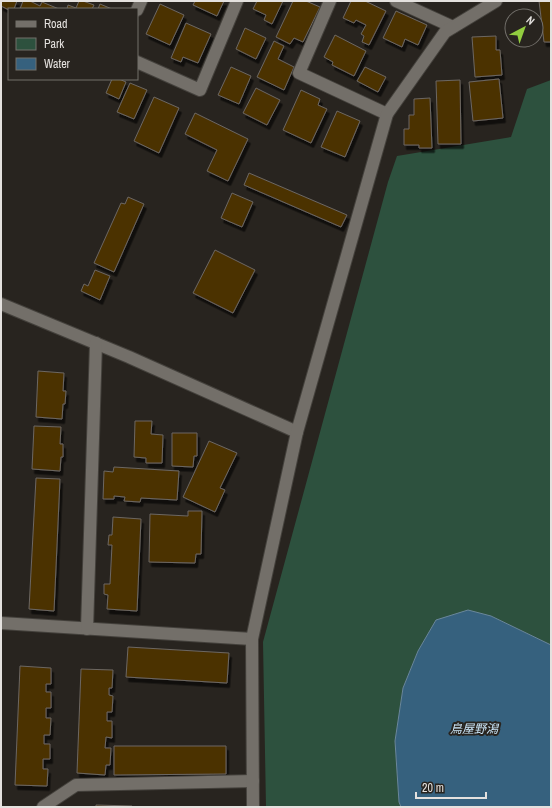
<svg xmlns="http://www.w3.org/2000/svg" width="552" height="808" viewBox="0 0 552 808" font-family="'Archivo Narrow','Noto Sans JP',sans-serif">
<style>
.green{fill:#2d513e}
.water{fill:#36617e;stroke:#6a879b}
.building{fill:#4b3105;stroke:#6c6762;filter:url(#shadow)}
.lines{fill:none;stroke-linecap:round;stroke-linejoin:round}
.minor-casing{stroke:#44413c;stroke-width:14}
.minor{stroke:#736f69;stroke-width:12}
.labels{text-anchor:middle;stroke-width:4;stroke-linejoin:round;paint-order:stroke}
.water-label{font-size:12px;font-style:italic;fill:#cee9fc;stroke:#28241f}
</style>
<defs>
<filter id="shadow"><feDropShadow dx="2.5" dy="4.5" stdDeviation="0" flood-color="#0009"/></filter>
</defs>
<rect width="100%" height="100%" fill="#28241f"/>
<polygon class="green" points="551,80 551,645 491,616 436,620 418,651 403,688 395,741 399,802 401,807 266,807 263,642 388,182 397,156 511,137 527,89"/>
<polygon class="water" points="468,610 491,616 551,645 551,807 401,807 399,802 395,741 403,688 418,651 436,620"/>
<g class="building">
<polygon points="1,1 17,1 14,9 9,10 1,6"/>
<polygon points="23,1 30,1 40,6 42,2 59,9 20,9"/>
<polygon points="79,1 83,1 94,5 92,9 67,9 68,5 76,8"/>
<polygon points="195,1 224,1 217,16 193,5"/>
<polygon points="257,1 283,1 272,24 264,20 266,15 253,9"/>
<polygon points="293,1 306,1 320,7 303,42 294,38 290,44 276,37"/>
<polygon points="351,1 365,1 386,11 369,45 362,42 364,36 361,34 366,25 356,20 354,23 343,18"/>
<polygon points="539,1 551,1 551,42 544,42"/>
<polygon points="100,4 112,9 98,9"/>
<polygon points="160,4 184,15 170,45 146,34"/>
<polygon points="396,11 427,25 418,45 405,39 402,47 383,38"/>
<polygon points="186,23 211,34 198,63 183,57 181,62 171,58"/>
<polygon points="245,28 266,38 256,59 236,49"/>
<polygon points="335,35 366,51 354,76 332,65 333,62 324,57"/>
<polygon points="496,36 496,50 500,50 502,75 475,77 472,37"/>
<polygon points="274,41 284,46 278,59 294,67 284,90 257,77"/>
<polygon points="231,67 251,76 239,104 218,95"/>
<polygon points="365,67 386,77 378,92 357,81"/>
<polygon points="112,79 119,79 126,82 119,99 106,93"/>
<polygon points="499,79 503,118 473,121 469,82"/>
<polygon points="460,80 461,144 438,144 436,81"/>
<polygon points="130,83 147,90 134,119 117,112"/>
<polygon points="256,88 280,100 267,125 243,113"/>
<polygon points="301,90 320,99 318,105 327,109 311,143 283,130"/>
<polygon points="154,97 179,108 159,153 134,141"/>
<polygon points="430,98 432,148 419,148 419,145 404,145 404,129 409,129 409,115 414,115 414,99"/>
<polygon points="337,111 360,121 345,157 321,147"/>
<polygon points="195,113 248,139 228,181 207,171 217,150 185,134"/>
<polygon points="249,173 347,215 341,227 244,185"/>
<polygon points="232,193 253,202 242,227 221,218"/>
<polygon points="128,197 144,204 114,272 94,263 121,203 125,204"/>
<polygon points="215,250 255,270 233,313 193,293"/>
<polygon points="95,270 110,276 100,300 81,291 84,284 88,286"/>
<polygon points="38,371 64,373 63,391 66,391 65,404 63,404 62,419 36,417"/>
<polygon points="135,421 152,421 151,434 163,435 162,463 146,463 146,458 134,457"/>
<polygon points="34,426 61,427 60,444 63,444 63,457 61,457 60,471 32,469"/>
<polygon points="172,433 197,433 197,456 194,456 193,467 172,466"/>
<polygon points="209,441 237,453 220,488 225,490 215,512 183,497"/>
<polygon points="114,467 179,471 177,500 141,498 140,502 124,501 125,497 114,496 114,499 103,499 104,471 113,472"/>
<polygon points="36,478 60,479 54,611 29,609"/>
<polygon points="188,511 202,511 201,554 196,554 195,563 149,562 150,514 188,516"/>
<polygon points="113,517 141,519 137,611 107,609 108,595 104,594 104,584 110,584 112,545 108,545 109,535 112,535"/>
<polygon points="128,647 229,653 227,683 126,677"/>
<polygon points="20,666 51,668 51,684 46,684 46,692 51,692 51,708 46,708 46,718 51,718 50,735 44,735 44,744 50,744 50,759 43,759 43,769 48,769 47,786 15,785"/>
<polygon points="81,669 113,670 112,688 109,688 109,695 113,696 112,712 107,712 107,721 112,721 112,738 106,737 105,748 111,748 110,765 106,765 105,775 77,773"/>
<polygon points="114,746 226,746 226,774 114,775"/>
<polygon points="96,805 132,806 132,807 96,807"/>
</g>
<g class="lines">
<g class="minor-casing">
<g id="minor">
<polyline points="330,1 299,73 387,114"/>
<polyline points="396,1 453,27"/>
<polyline points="137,10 141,1"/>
<polyline points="137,62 200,90 237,1"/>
<polyline points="1,304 129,357 297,432"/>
<polyline points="1,623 252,639"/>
<polyline points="87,629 96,343"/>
<polyline points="43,807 76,785 253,781"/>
<polyline points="253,807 252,639 297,432 387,114 445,32 496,1"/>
</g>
</g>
<use href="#minor" class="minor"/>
</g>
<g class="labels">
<g class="water-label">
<text x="474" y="733">鳥屋野潟</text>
</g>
</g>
<rect width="552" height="808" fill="none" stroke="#e4e1de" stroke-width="4"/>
<rect x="8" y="8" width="130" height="72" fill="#28241f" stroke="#73706b"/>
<rect x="16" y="21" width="20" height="6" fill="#736f69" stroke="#73706b"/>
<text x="44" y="28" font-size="12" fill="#e4e1de">Road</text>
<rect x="16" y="38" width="20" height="12" fill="#2d513e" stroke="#73706b"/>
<text x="44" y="48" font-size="12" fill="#e4e1de">Park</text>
<rect x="16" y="58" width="20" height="12" fill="#36617e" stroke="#73706b"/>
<text x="44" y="68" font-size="12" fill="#e4e1de">Water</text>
<g transform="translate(524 28) rotate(41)"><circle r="19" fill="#28241f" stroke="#73706b"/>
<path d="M0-3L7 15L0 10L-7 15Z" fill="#92cd3f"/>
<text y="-6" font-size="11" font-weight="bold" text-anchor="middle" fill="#e4e1de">N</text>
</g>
<path d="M416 792v6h70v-6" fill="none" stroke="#e4e1de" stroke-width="2"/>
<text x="422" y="792" font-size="12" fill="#e4e1de" stroke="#28241f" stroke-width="3" paint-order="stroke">20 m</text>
</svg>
